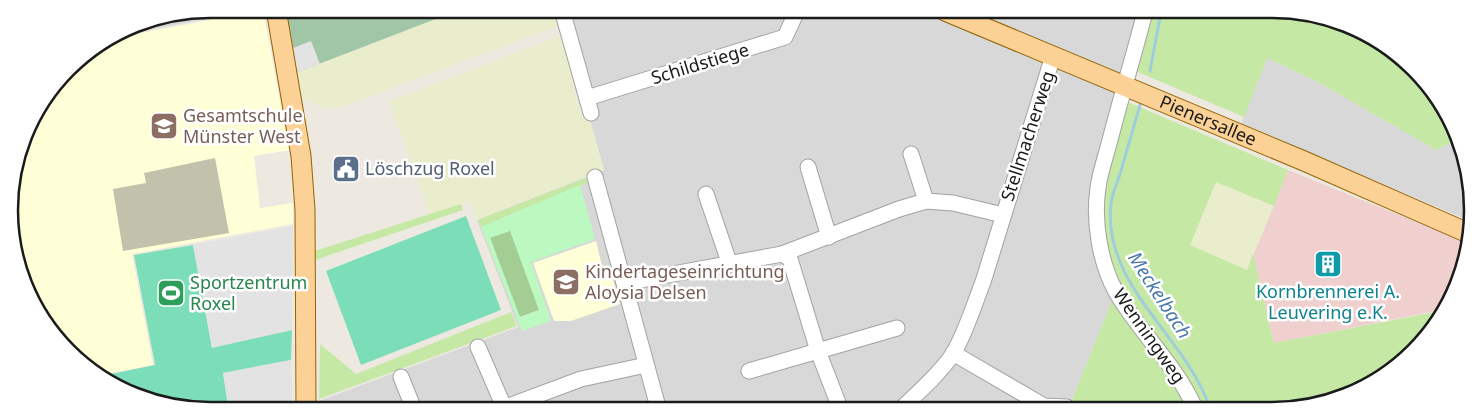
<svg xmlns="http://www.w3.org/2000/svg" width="1481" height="419" viewBox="0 0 1481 419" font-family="'Noto Sans',sans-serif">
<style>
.residential{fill:#d9d8d8}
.commercial{fill:#efd0cf}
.education{fill:#ffffd7}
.construction{fill:#c1c1ac}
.farmland{fill:#eaedcb}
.grass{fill:#c5e9a5}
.forest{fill:#a4cd94}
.cemetery{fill:#a1c6a7}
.park{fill:#bbf9c1;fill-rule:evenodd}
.pitch{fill:#7cdeb9}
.parking{fill:#e3e3e3}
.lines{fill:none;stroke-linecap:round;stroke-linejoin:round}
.stream{stroke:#a0cddc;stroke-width:3}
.minor-casing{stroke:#a2a2a2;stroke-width:17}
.major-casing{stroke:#926300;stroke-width:21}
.minor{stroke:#fff;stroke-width:15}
.major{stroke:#fcd196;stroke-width:19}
.labels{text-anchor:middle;stroke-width:5;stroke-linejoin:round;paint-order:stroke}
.street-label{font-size:18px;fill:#1b1b1b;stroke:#fff}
.education-label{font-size:18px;fill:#785e54;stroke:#fff;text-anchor:start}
.service-label{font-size:18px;fill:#4e5e75;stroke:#fff;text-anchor:start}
.leisure-label{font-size:18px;fill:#27864d;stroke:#fff;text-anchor:start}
.culture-label{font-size:18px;fill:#0d838f;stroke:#fff}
.water-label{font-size:19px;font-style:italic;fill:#4878aa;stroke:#fff}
.rim{fill:none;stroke:#1b1b1b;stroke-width:2.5}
</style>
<rect width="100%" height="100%" fill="#ede9e0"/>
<g class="residential">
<polygon points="209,9 258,9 121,35 120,32 133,24"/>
<polygon points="559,10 1141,12 1094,188 1114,296 1070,405 1073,408 319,407 319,401 518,327 477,220 604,170"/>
<polygon points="1267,58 1318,82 1436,150 1456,140 1468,170 1468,220 1241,124"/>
</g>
<polygon class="commercial" points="1288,170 1468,243 1468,248 1446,309 1274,343 1253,254"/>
<g class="education">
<polygon points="263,10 285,129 289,133 291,150 254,156 260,208 293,203 293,224 132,254 153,365 100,375 50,332 16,262 9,196 29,121 77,59 119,33 120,37"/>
<polygon points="596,241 603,270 613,280 620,304 571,321 554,321 533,263"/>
</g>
<polygon class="construction" points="215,158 229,233 123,251 113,189 146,183 144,173"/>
<g class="farmland">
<polygon points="459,10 559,10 561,25 342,107 325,108 302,99 298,72"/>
<polygon points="565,34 580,87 573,89 581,116 588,114 604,170 477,220 469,201 430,215 389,101"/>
<polygon points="1216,182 1274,206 1247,270 1189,246"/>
</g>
<g class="grass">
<polygon points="1152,12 1310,13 1383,42 1438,98 1456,140 1436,150 1318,82 1267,58 1244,117 1133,70"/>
<polygon points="1123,100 1288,170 1274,206 1216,182 1190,245 1247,270 1253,254 1274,343 1445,310 1404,360 1349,395 1297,409 1199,408 1118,286 1112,272 1100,206"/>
<polygon points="591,176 592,181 481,227 478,220"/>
<polygon points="461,204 463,210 315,260 315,251"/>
<polygon points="1114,296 1190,408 1073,408 1070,405"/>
<polygon points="511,312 517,326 319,399 320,344 356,374"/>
</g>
<polygon class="forest" points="510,230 539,310 519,317 490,237"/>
<polygon class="cemetery" points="286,9 459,10 298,72"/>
<path class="park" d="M580,185l15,54 -64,23 20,59 -29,10 -41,-104zM510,231l29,79 -19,7 -30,-79z"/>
<g class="pitch">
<polygon points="466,216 501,310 361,365 326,271"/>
<polygon points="193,245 212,347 292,330 291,360 223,373 229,407 171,406 109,383 101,376 155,365 134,255"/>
</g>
<g class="parking">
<polygon points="311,41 320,64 298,72 293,48"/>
<polygon points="293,226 292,330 212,348 193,245"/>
<polygon points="291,360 292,407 228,407 223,373"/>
</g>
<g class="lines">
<g class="stream">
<polyline points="1150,71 1161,12"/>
<path d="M1140,105c-6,22 -13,44 -19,66 -3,10 -9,22 -10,33 -9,82 75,132 99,204"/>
</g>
<g class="minor-casing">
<g id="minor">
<polyline points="562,10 591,113"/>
<path d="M1145,12c-11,43 -24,85 -35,128 -4,16 -10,32 -12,48 -5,33 2,75 18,104 24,41 60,73 79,116"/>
<polyline points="587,98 785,37 797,11"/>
<polyline points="808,167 829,237"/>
<polyline points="595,177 658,407"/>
<polyline points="706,194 730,265"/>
<polyline points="926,201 953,203 1003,215"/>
<polyline points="624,283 782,254 899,209 926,201 911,154"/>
<polyline points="478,347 504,407"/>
<polyline points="953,353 1044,406 1067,407"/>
<polyline points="749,371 818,351 790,259 782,254"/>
<polyline points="401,377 413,407"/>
<polyline points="506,407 581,379 646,365"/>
<polyline points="840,408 818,351 897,328"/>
<path d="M902,408c18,-17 37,-34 51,-54 13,-22 21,-49 30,-72l70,-226"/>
</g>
</g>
<g class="major-casing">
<g id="major">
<polyline points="276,9 301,156 305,210 306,407"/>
<path id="s1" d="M945,11l359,150 164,72"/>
</g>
</g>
<use href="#minor" class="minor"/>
<use href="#major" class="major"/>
</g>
<defs>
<g id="school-square" transform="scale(1.4375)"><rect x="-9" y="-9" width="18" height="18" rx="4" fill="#8d6e63" stroke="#fff"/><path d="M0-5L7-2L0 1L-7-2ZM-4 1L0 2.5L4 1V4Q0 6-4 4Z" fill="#fff"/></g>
<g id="civic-square" transform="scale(1.4375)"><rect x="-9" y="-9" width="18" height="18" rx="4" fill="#5c6f8a" stroke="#fff"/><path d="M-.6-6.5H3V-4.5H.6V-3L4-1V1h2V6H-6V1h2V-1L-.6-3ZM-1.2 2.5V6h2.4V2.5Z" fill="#fff"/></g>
<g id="building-square" transform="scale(1.4375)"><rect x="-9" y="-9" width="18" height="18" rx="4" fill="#0f9aa8" stroke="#fff"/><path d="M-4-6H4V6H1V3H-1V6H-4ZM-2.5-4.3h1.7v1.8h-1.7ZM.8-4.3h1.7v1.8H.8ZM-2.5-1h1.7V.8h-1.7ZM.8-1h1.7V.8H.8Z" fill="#fff"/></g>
<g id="stadium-square" transform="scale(1.4375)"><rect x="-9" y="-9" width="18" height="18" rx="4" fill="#2e9e5b" stroke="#fff"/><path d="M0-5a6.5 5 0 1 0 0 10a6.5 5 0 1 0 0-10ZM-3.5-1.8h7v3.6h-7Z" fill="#fff"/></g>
</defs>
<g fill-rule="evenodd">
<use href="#school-square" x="164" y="126"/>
<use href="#civic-square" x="346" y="169"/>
<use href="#building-square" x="1328" y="264"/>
<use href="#school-square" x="566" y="282"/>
<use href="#stadium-square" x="171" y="293"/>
</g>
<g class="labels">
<g class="street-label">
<text transform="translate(700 64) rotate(-17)" y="6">Schildstiege</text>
<text dy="6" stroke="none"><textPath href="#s1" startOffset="285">Pienersallee</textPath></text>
<text transform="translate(1028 136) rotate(-72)" y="6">Stellmacherweg</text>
<text transform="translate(1149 336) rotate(55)" y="6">Wenningweg</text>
</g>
<g class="education-label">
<text x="183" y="122">Gesamtschule<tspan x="183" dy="21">Münster West</tspan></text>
<text x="585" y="278">Kindertageseinrichtung<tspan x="585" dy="21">Aloysia Delsen</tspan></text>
</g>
<g class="service-label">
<text x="365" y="175">Löschzug Roxel</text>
</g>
<g class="leisure-label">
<text x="190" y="289">Sportzentrum<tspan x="190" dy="21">Roxel</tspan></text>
</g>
<g class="culture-label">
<text x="1328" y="298">Kornbrennerei A.<tspan x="1328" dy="21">Leuvering e.K.</tspan></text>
</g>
<g class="water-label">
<text transform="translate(1160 295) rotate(57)" y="7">Meckelbach</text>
</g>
</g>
<path d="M0 0H1481V419H0ZM210 18H1272A192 192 0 0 1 1464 210V210A192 192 0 0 1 1272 402H210A192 192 0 0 1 18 210V210A192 192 0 0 1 210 18Z" fill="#fff" fill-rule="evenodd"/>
<path class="rim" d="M210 18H1272A192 192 0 0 1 1464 210V210A192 192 0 0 1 1272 402H210A192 192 0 0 1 18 210V210A192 192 0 0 1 210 18Z"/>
</svg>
